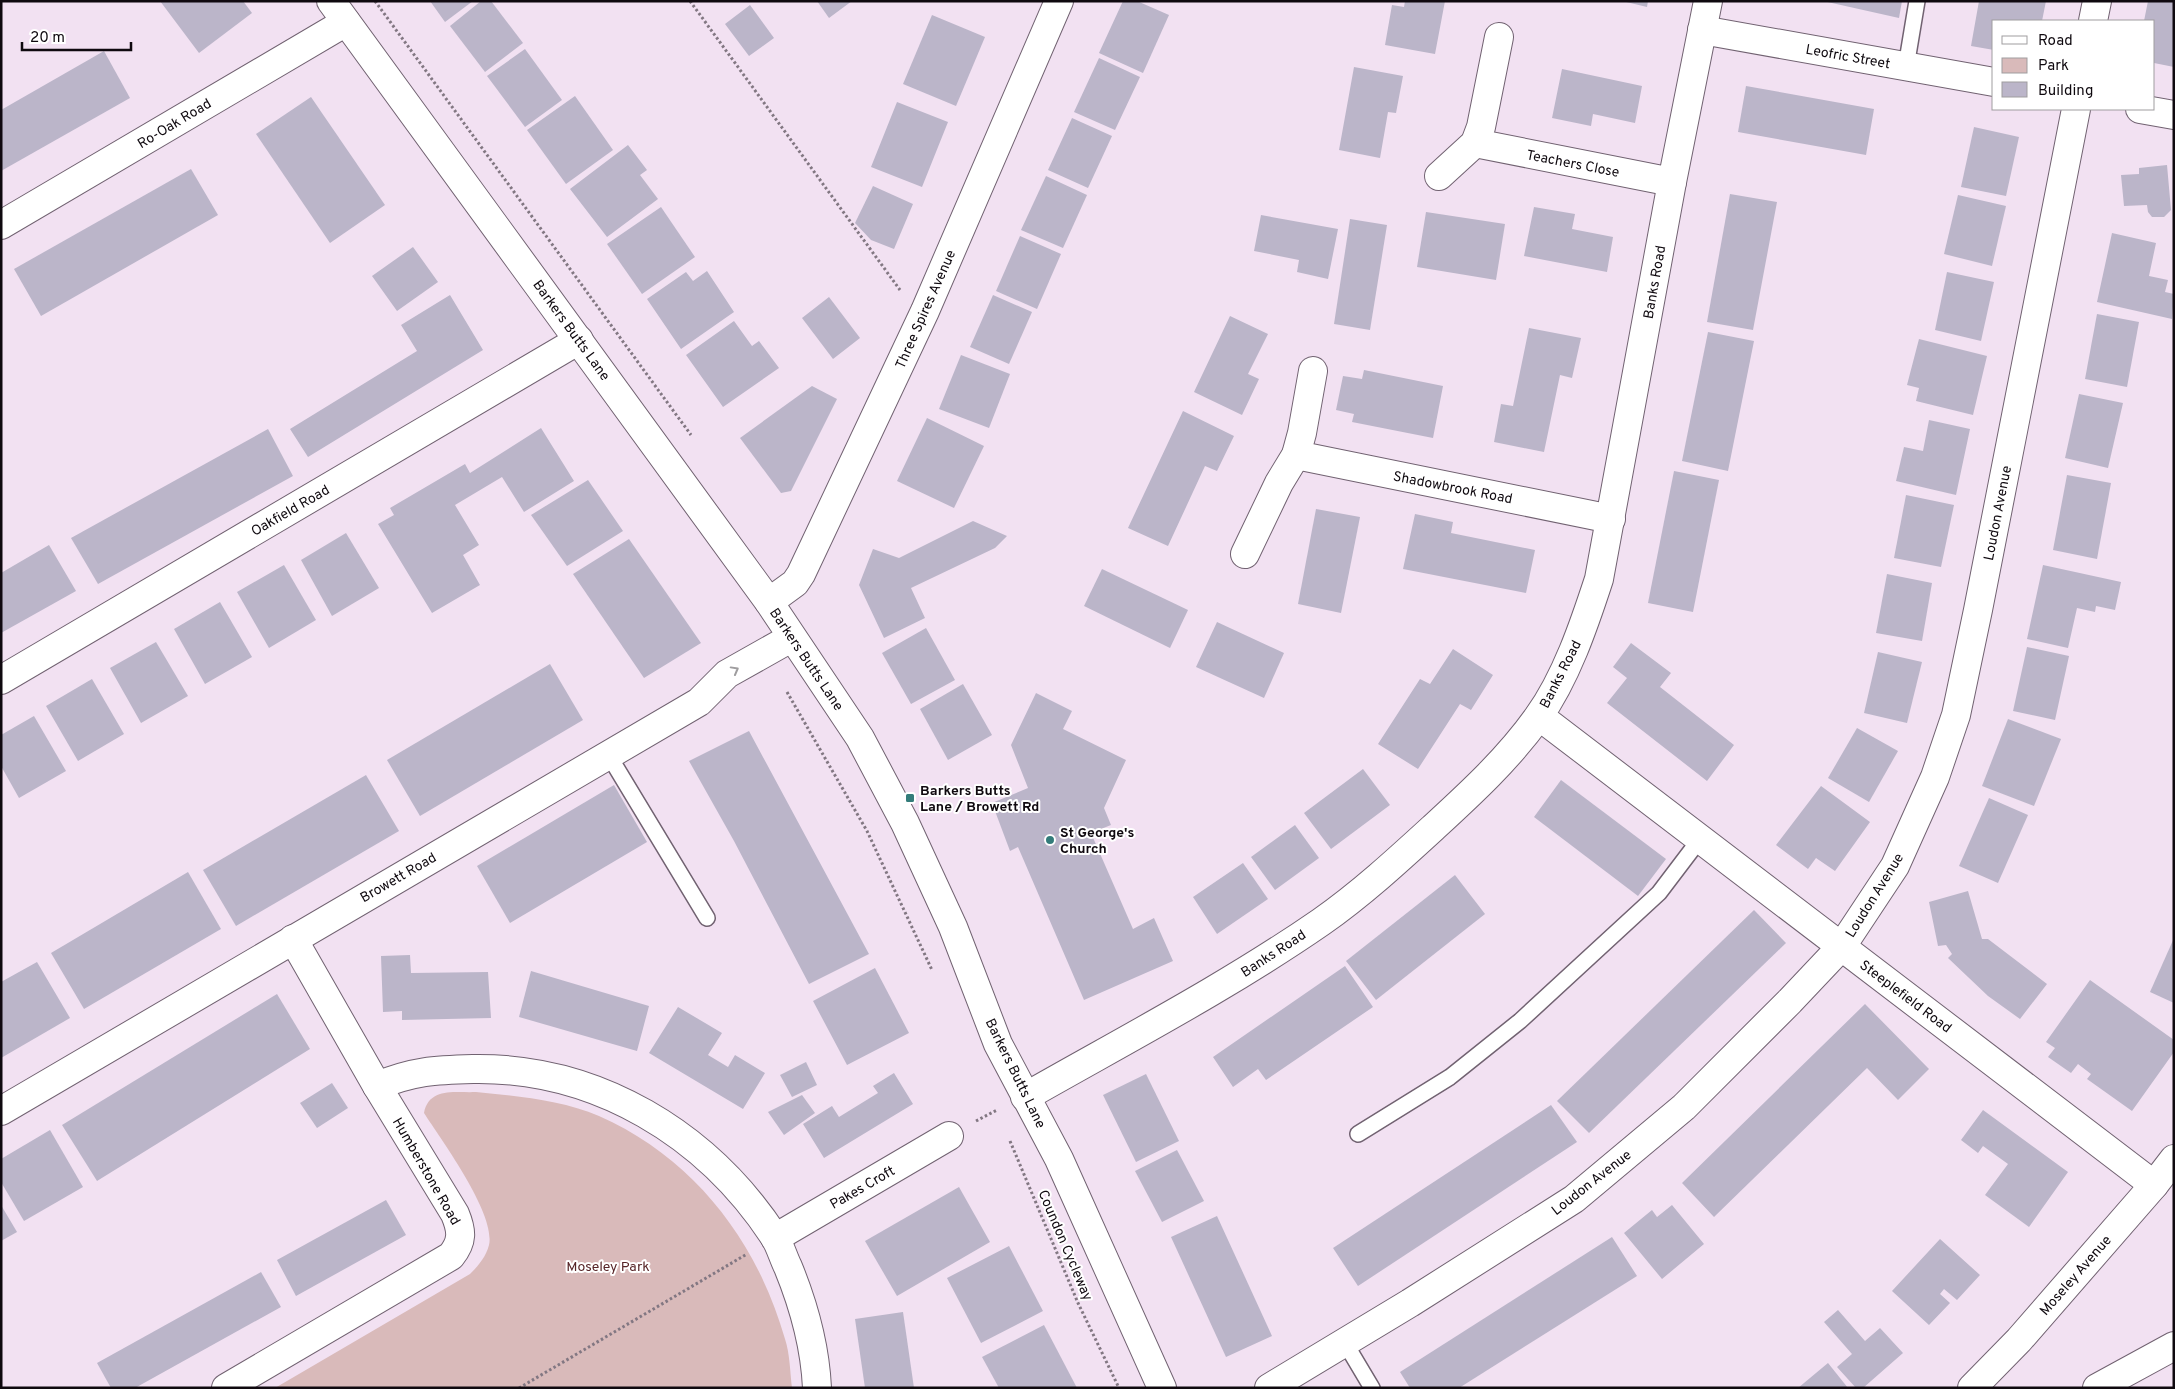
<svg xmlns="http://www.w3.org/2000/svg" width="2175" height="1389" viewBox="0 0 2175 1389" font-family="Overpass,sans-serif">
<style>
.green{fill:#d9baba}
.building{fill:#bbb5c9}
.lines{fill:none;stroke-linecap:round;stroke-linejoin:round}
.lane-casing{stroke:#716271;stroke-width:18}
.street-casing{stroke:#716271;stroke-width:30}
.secondary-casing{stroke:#716271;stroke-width:30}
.path{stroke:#827782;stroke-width:3;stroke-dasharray:2.5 2.5;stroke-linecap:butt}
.lane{stroke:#fff;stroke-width:15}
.street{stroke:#fff;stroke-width:28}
.secondary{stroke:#fff;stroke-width:28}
.oneway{stroke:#9f9d9f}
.poi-dot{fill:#337c7a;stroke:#fff;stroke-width:2}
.labels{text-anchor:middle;stroke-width:4;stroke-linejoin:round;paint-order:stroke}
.street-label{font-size:14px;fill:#0f090f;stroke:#fff}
.poi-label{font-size:14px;font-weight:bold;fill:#0f090f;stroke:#fff;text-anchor:start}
.park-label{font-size:14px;fill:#572528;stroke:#fff}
</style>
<rect width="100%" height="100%" fill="#f2e1f2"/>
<path class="green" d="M476,1092c40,4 85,8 123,24 95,42 158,125 186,223 5,15 5,33 7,49h-517l195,-114c8,-8 16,-17 19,-29 7,-31 -47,-104 -65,-132 5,-26 31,-20 52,-21z"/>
<g class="building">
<polygon points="160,1 243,1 252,13 199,53"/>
<polygon points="430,1 473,1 445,22"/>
<polygon points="481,1 491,1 523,43 485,72 450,26"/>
<polygon points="817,1 852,1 829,18"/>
<polygon points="1123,1 1137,1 1169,15 1143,73 1099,53"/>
<polygon points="1405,1 1445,1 1435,54 1385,45 1392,5 1404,7"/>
<polygon points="1622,1 1648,1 1647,7"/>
<polygon points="1823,1 1902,1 1899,18"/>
<polygon points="1979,1 2046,1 2042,21 1994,21 1994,50 1971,46"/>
<polygon points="2148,1 2174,1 2174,67 2154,63 2154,21 2144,21"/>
<polygon points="750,5 774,38 749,56 725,24"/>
<polygon points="932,15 985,37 956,106 903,84"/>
<polygon points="525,49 562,100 525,127 487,76"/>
<polygon points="104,51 130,98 1,171 1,110"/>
<polygon points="1099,58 1140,77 1115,130 1074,112"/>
<polygon points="1354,67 1403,76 1396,113 1388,112 1380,158 1339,150"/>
<polygon points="1562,69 1642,86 1635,123 1593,114 1591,126 1552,118"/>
<polygon points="1746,86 1874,109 1866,155 1738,132"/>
<polygon points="575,96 613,150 566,184 527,130"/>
<polygon points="311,97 385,205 330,243 256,134"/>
<polygon points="897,102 948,122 922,187 871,167"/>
<polygon points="1072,118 1112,136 1088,188 1048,170"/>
<polygon points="1974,127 2019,137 2006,196 1961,187"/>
<polygon points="628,145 647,170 640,175 658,199 607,237 570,189"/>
<polygon points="2167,165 2171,210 2164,217 2152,217 2148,212 2147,205 2124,206 2121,175 2139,174 2139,168"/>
<polygon points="191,169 218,215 41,316 14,269"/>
<polygon points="1046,176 1087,195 1063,248 1021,230"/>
<polygon points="873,186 913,204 894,249 871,240 855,223"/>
<polygon points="1730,194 1777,202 1753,330 1707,322"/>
<polygon points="1958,195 2006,206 1992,266 1944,254"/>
<polygon points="661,207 695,257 642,294 607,244"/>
<polygon points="1534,207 1575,214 1572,229 1613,237 1607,272 1524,256"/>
<polygon points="1426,212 1505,224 1496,280 1417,267"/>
<polygon points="1261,215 1338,229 1328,279 1297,272 1299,260 1254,251"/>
<polygon points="1350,219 1387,225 1370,330 1334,324"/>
<polygon points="2112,233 2156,243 2149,276 2168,280 2165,292 2174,294 2172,319 2097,302"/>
<polygon points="1020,236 1061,254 1037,309 996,291"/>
<polygon points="413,247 438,282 397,311 372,276"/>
<polygon points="707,271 734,312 681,349 647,299 686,272 693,281"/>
<polygon points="1947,272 1994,282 1981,341 1935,330"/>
<polygon points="450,295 483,350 308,457 290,429 417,351 401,325"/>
<polygon points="993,295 1032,312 1009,364 970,347"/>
<polygon points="829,297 860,338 833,359 802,318"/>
<polygon points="2097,314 2139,322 2127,387 2085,379"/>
<polygon points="1230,316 1268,334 1248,374 1259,379 1242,415 1194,392"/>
<polygon points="734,321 752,346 759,341 779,368 723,407 686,355"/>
<polygon points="1529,328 1581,338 1572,378 1560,375 1544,452 1494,442 1501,404 1513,406"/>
<polygon points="1708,332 1754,341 1728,471 1682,461"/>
<polygon points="1919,339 1987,356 1973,415 1916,401 1919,388 1907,385"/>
<polygon points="961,355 1010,374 989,428 939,409"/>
<polygon points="1364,370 1443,386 1433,438 1352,422 1354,414 1336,410 1343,376 1362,379"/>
<polygon points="812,386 837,399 791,491 781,493 740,438"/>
<polygon points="2079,394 2123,403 2108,468 2065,458"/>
<polygon points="1183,411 1234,436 1217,471 1205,466 1168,546 1128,528"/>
<polygon points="927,418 984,446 954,508 897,481"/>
<polygon points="1929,420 1970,429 1956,495 1896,481 1904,447 1923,451"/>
<polygon points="541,428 574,481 524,512 502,477 455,505 479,545 463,555 480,585 432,613 378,524 394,515 390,508 465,464 470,473"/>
<polygon points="268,429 293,476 98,584 71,538"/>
<polygon points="1674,471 1719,480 1693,612 1648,603"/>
<polygon points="2067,475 2111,483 2097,559 2053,550"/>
<polygon points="588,480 623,531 567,566 531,515"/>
<polygon points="1906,495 1954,505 1941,567 1894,558"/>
<polygon points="1316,509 1360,517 1341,613 1298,604"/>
<polygon points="1415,514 1453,522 1451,533 1535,550 1526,593 1403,569"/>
<polygon points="973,521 1007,536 995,548 911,588 925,618 884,638 859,585 873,549 899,558"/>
<polygon points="346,533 379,588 332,616 301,560"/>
<polygon points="629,539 701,643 644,678 573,574"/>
<polygon points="49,545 76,591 1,633 1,573"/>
<polygon points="284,565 316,620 269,648 237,592"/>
<polygon points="2043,565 2121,582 2115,610 2096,606 2095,612 2077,608 2068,648 2027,639"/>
<polygon points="1102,569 1188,610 1170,648 1084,606"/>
<polygon points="1887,574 1932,583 1922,641 1876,633"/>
<polygon points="220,602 252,657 205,684 174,629"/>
<polygon points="1217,622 1284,653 1264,698 1196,667"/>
<polygon points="926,628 955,680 911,704 882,653"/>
<polygon points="156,642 188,696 141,723 110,668"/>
<polygon points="1631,643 1671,673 1660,687 1734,745 1707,781 1607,703 1627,678 1613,667"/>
<polygon points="2027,647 2069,656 2055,720 2013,711"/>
<polygon points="1453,649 1493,675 1471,710 1460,704 1418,769 1378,744 1420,679 1430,684"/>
<polygon points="1878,652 1922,662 1907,723 1864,713"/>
<polygon points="550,664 583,720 420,816 387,760"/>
<polygon points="92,679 124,734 78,761 46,706"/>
<polygon points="963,684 992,735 948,760 920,709"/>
<polygon points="1036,693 1072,711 1063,729 1126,760 1104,808 1111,825 1091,833 1133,929 1154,918 1173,961 1084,1000 1018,847 1010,851 992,803 1028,788 1011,745"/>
<polygon points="34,716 66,771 19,798 1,766 1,735"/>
<polygon points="2008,719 2061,739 2034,806 1982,786"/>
<polygon points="1857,728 1898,751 1869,802 1828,778"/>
<polygon points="749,731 869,954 809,984 734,841 689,761"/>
<polygon points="1363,769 1390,805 1331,849 1304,813"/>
<polygon points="366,775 399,831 236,926 203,870"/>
<polygon points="1561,780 1666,859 1638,896 1534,817"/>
<polygon points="614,785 647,842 510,923 477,866"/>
<polygon points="1821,786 1870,822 1835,871 1816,858 1808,869 1776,845"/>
<polygon points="1989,798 2028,815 1998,883 1959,866"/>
<polygon points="1295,825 1319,858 1275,890 1251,857"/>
<polygon points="1243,863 1268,899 1217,934 1193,897"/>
<polygon points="188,872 221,929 84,1009 51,953"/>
<polygon points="1455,875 1485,914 1376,1000 1346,961"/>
<polygon points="1968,891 1982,939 1988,939 2047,984 2020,1019 1988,996 1948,958 1952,954 1946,945 1938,946 1929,902"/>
<polygon points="1754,910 1786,943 1589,1133 1557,1101"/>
<polygon points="2174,938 2174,1003 2150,992"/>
<polygon points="410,955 411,973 488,972 491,1018 402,1020 402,1011 383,1012 381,956"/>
<polygon points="37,962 70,1018 1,1058 1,982"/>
<polygon points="1345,966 1373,1007 1266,1080 1258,1069 1233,1087 1213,1057"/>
<polygon points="875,968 909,1033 847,1065 813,1001"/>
<polygon points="531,971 649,1006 637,1051 519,1017"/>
<polygon points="2090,980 2174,1040 2174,1052 2132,1111 2087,1079 2091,1074 2078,1064 2071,1073 2048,1057 2055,1048 2046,1042"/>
<polygon points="277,994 310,1049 97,1181 62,1125"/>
<polygon points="1865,1004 1929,1069 1898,1100 1867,1068 1714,1217 1682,1183"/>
<polygon points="678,1007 722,1033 708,1055 728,1067 735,1055 765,1073 743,1109 649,1053"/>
<polygon points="806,1062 817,1085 792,1097 780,1075"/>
<polygon points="894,1073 913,1104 824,1158 803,1124 832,1106 839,1117 878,1093 873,1086"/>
<polygon points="1146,1074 1179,1141 1136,1162 1103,1095"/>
<polygon points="332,1083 348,1108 317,1128 300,1103"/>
<polygon points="802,1095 815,1113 784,1135 768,1112"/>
<polygon points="1551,1105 1577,1142 1358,1286 1333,1248"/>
<polygon points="1983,1110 2068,1172 2029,1227 1985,1195 2008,1164 1983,1146 1978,1153 1961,1140"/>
<polygon points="50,1130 83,1187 24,1221 1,1182 1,1159"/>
<polygon points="1177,1150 1204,1201 1162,1222 1135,1171"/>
<polygon points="959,1187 990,1242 897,1296 865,1241"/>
<polygon points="386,1200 406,1235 296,1296 277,1260"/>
<polygon points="1,1205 17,1232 1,1241"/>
<polygon points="1672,1205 1704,1244 1662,1279 1624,1233 1652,1210 1657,1217"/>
<polygon points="1217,1216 1272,1336 1226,1357 1171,1237"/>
<polygon points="1612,1237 1637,1276 1459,1388 1410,1388 1400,1372"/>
<polygon points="1940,1239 1980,1275 1957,1300 1944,1289 1940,1294 1950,1303 1929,1325 1892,1291"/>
<polygon points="1009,1246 1043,1311 981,1343 947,1278"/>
<polygon points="261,1272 281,1307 135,1388 111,1388 97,1363"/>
<polygon points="1838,1310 1865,1341 1880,1328 1903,1353 1863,1388 1856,1388 1837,1367 1852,1354 1824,1322"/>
<polygon points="903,1312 914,1388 865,1388 855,1319"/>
<polygon points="1044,1325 1077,1388 999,1388 982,1357"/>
<polygon points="1828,1363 1848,1388 1798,1388"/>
</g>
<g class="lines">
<g class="lane-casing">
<g id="lane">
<polyline points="1906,67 1917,1"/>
<polyline points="608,754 707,918"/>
<polyline points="1358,1134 1450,1077 1520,1021 1659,893 1700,839"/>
<polyline points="1344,1341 1372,1388"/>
</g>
</g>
<g class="street-casing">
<g id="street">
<polyline points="2093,21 2097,1"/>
<polyline points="1702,30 1994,82"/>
<polyline points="2140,109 2174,115"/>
<polyline points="1475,143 1672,182"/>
<polyline points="1439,176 1475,143 1481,127 1499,37"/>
<polyline points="1,225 346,22"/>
<polyline points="1296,455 1611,519"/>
<polyline points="1245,554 1279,483 1296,455 1302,433 1313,371"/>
<polyline points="769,602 795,583 801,574 925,311 1059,1"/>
<polyline points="1,680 579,340"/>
<polyline points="1539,716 2154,1185"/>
<path d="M377,1086c36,-15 58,-16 96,-17 124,-2 234,65 301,167 6,9 9,21 14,31 16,39 27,78 29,121"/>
<path d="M1025,1097c100,-57 202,-110 296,-175 40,-28 77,-62 113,-95 37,-34 74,-68 104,-110 28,-39 46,-92 61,-138l73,-397 36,-181"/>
<polyline points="1,1111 699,702 727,674 791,638"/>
<polyline points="775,1238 949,1136"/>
<path d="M226,1388l225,-132c12,-15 11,-25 4,-42l-78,-128 -84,-147"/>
<polyline points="1269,1388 1410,1303 1574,1199 1684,1107 1790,1001 1842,946 1895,866 1935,777 1956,715 1978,610 2076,109"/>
</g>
</g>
<g class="secondary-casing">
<g id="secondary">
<polyline points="331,1 769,602 860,738 905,823 953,927 998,1044 1059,1159 1162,1388"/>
<polyline points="1972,1388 2019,1340 2154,1185 2174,1159"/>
<polyline points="2097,1388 2174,1346"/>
</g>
</g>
<g class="path">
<polyline points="375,1 691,435"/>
<polyline points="690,1 900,290"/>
<polyline points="787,692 867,831 932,970"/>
<polyline points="976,1121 997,1110"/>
<polyline points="1010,1141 1078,1303 1119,1388"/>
<polyline points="519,1388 747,1254"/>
</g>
<use href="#lane" class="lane"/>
<use href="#street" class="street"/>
<use href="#secondary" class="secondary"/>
</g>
<defs><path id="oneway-chevron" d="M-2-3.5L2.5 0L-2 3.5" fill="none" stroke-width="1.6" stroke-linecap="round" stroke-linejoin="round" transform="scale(1.25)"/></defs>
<use class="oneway" href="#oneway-chevron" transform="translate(735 670) rotate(-29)"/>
<g class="poi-dot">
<rect x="905" y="793" width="10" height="10" rx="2.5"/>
<circle cx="1050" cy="840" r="5"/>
</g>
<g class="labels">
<g class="street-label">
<text transform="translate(1848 56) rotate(10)" y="5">Leofric Street</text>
<text transform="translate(174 123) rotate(-31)" y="5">Ro-Oak Road</text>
<text transform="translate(1573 163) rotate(11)" y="5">Teachers Close</text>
<text transform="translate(1654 282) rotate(-80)" y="5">Banks Road</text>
<text transform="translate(925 309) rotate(-66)" y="5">Three Spires Avenue</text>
<text transform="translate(572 330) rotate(54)" y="5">Barkers Butts Lane</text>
<text transform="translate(1453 487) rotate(11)" y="5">Shadowbrook Road</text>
<text transform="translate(290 510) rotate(-30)" y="5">Oakfield Road</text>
<text transform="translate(1997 513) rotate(-79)" y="5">Loudon Avenue</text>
<text transform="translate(807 659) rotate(56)" y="5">Barkers Butts Lane</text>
<text transform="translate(1560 674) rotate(-63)" y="5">Banks Road</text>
<text transform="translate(398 877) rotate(-30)" y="5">Browett Road</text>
<text transform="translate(1874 895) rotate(-58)" y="5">Loudon Avenue</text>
<text transform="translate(1273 953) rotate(-33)" y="5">Banks Road</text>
<text transform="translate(1906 996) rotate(37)" y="5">Steeplefield Road</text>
<text transform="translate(1016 1073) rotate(64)" y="5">Barkers Butts Lane</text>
<text transform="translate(427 1171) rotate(60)" y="5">Humberstone Road</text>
<text transform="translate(1591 1182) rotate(-38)" y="5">Loudon Avenue</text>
<text transform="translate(862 1187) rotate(-30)" y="5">Pakes Croft</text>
<text transform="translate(1066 1245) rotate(67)" y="5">Coundon Cycleway</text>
<text transform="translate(2075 1275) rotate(-49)" y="5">Moseley Avenue</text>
</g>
<g class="poi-label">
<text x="920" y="795">Barkers Butts<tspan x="920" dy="16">Lane / Browett Rd</tspan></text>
<text x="1060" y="837">St George's<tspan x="1060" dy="16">Church</tspan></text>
</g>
<g class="park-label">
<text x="608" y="1271">Moseley Park</text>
</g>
</g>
<rect width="2175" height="1389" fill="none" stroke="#0f090f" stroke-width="5"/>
<rect x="1992" y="20" width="162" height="90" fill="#ffffff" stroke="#9f9d9f"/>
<rect x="2002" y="36" width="25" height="8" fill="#ffffff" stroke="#9f9d9f"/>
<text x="2038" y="45" font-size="15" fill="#0f090f">Road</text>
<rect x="2002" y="58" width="25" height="15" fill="#d9baba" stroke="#9f9d9f"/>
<text x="2038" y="70" font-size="15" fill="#0f090f">Park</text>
<rect x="2002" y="82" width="25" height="15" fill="#bbb5c9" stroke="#9f9d9f"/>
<text x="2038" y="95" font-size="15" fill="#0f090f">Building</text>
<path d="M22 42v8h109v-8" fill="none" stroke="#0f090f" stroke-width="2.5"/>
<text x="30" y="42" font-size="15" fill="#0f090f" stroke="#ffffff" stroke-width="4" paint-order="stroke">20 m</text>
</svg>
